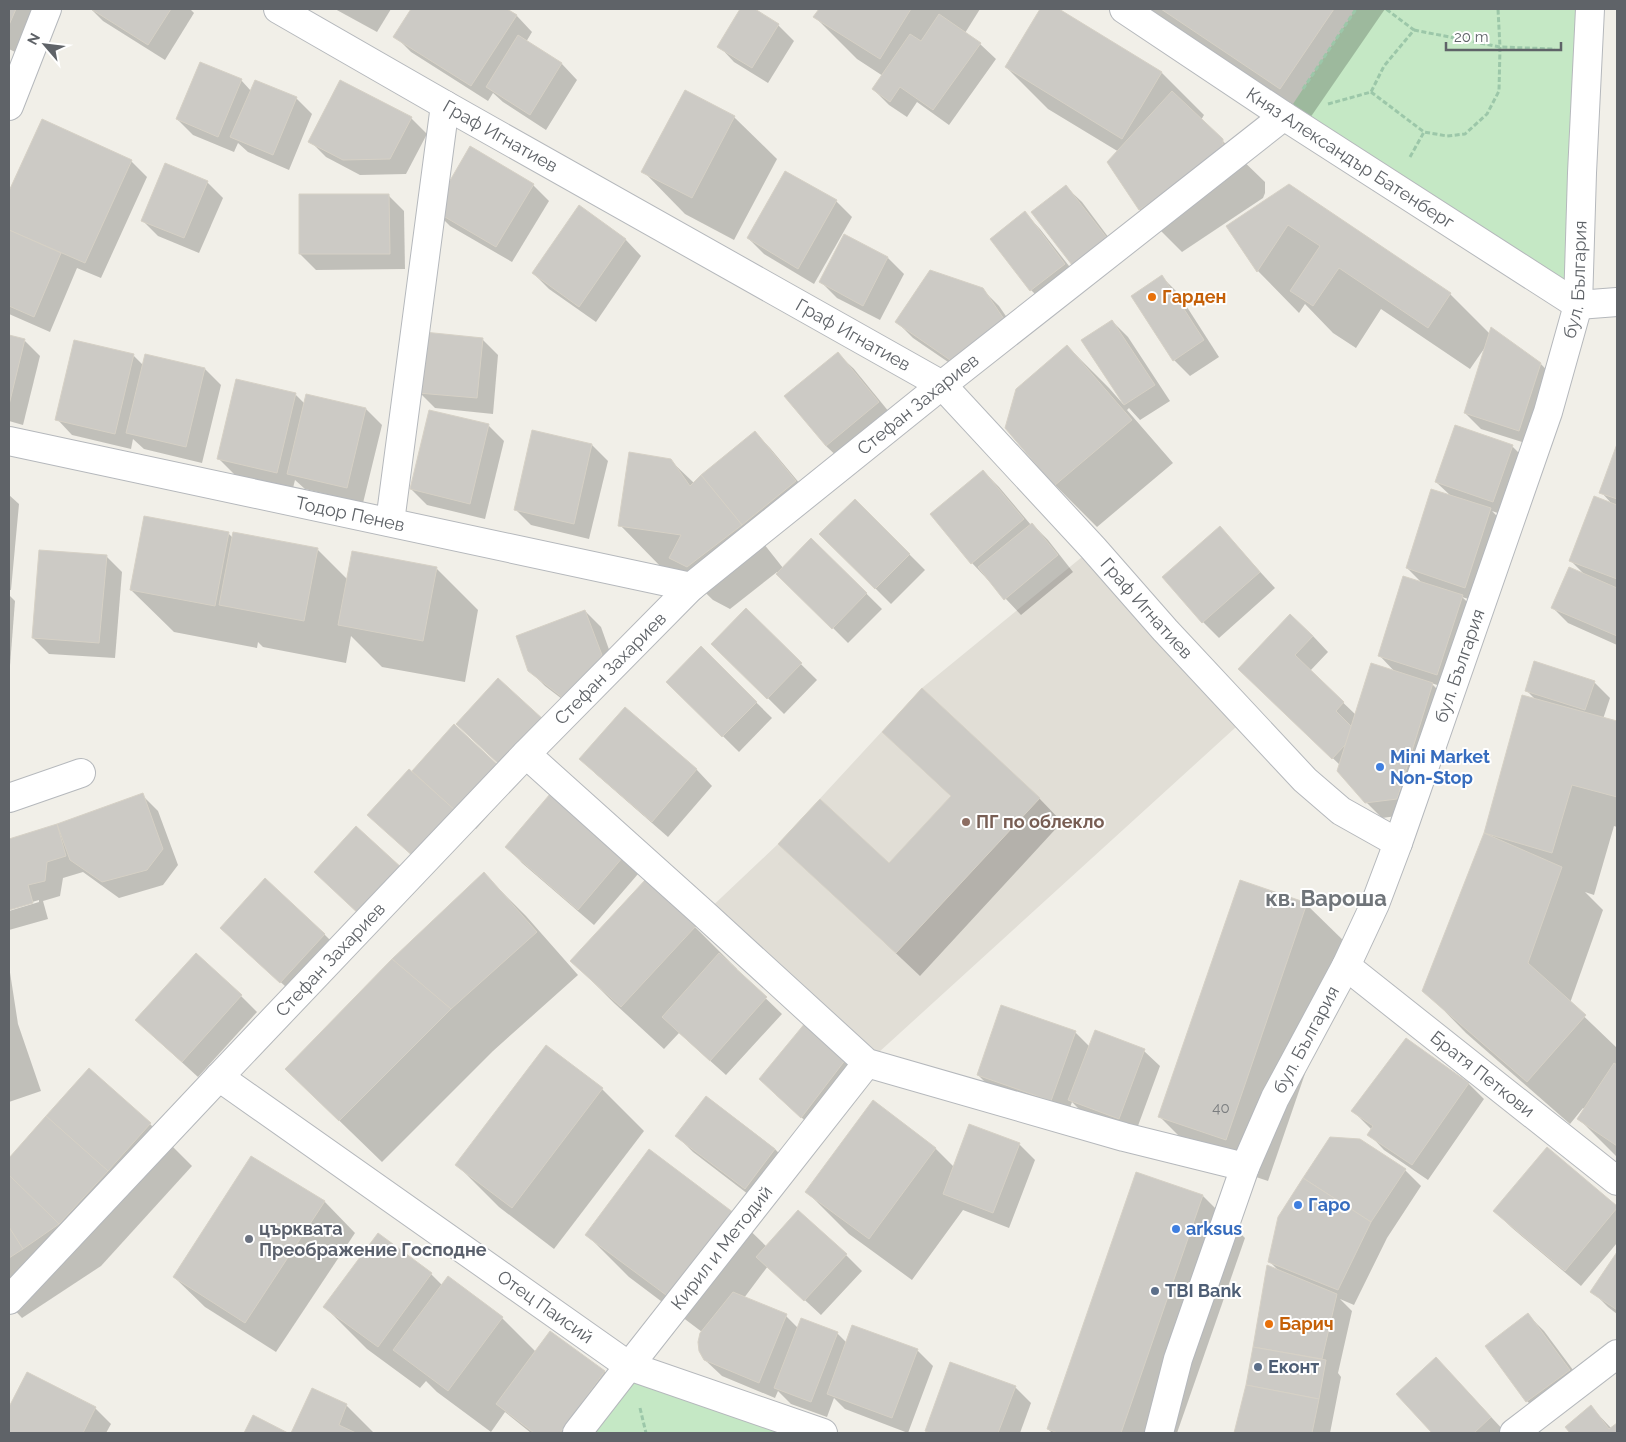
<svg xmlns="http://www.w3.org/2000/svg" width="1626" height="1442" viewBox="0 0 1626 1442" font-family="Raleway,sans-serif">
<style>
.education{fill:#e1ded6}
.green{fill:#c5e8c5}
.shadow{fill:#0003}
.building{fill:#cccac5;stroke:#d6d1c6}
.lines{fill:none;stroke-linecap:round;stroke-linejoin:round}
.minor-casing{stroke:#b5b8bc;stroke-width:30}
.path{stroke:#9cc7a9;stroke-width:3;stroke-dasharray:5 2.5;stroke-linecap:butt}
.minor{stroke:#fff;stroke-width:28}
.food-dot{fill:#e8710a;stroke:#fff;stroke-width:2}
.shop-dot{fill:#3f7fe0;stroke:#fff;stroke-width:2}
.education-dot{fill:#8d6e63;stroke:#fff;stroke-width:2}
.worship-dot{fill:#6b7280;stroke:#fff;stroke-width:2}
.service-dot{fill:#5c6f8a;stroke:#fff;stroke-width:2}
.labels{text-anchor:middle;stroke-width:4;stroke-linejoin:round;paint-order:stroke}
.number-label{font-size:15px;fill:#7a7d7f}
.street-label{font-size:18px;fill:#5f6368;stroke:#fff}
.food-label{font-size:18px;font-weight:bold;fill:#c56008;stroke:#fff;text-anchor:start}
.shop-label{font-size:18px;font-weight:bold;fill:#366cbe;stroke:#fff;text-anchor:start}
.education-label{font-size:18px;font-weight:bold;fill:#785e54;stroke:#fff;text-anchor:start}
.worship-label{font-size:18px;font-weight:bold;fill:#5b616d;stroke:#fff;text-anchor:start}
.service-label{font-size:18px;font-weight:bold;fill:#4e5e75;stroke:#fff;text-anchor:start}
.district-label{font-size:22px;font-weight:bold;fill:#70757a;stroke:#fff}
</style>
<rect width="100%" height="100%" fill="#f1efe8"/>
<polygon class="education" points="1093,548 1247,717 867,1063 704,914 778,844 922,688"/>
<g class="green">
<polygon points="1356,9 1590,9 1578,305 1285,116"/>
<polygon points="629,1366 823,1433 577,1433"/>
</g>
<g class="shadow">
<polygon points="9,9 38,9 19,54 9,49"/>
<polygon points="91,9 190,9 194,13 165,60 103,21"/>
<polygon points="335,9 391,9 377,32"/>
<polygon points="412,9 505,9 517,16 532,32 526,42 562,64 577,80 546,130 503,102 493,93 488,101 411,52 395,36"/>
<polygon points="742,9 752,9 778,25 794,41 768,83 734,62 719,46"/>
<polygon points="820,9 980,9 965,33 980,44 996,59 949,125 917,102 907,117 889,105 873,89 883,76 857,59 815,17"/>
<polygon points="1042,9 1057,9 1162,73 1204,115 1201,120 1265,182 1265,193 1263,198 1182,252 1140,210 1119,152 1048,109 1006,67"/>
<polygon points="1149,9 1385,9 1310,118"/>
<polygon points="241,80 251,91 296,98 312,114 289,170 248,152 238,143 234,152 193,135 177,119"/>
<polygon points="685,91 734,117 777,159 734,240 685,214 643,171"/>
<polygon points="411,118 427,134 406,174 360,175 326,157 310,141"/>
<polygon points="43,121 131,161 147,177 101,278 77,268 50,332 9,314 9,194"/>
<polygon points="786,172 836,201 852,217 814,284 764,254 748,238"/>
<polygon points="207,182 223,198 199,253 158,236 142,220"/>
<polygon points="533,185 549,201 512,262 450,226 434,210"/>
<polygon points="1289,185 1450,294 1490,334 1540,363 1556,380 1535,446 1481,429 1465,413 1486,346 1470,369 1381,309 1356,348 1333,333 1305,304 1299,313 1258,271 1228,227"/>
<polygon points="1066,187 1082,202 1121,254 1088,280 1073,264"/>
<polygon points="388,195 404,211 405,269 316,270 300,254"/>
<polygon points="579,207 626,240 641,256 596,322 549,289 533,273"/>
<polygon points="1025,213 1040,229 1080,280 1047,306 1031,290 992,239"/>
<polygon points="845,236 888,258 904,274 880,320 837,298 821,282"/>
<polygon points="1162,277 1178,293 1219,357 1190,376 1174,360 1133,296"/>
<polygon points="982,289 999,306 1021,338 967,375 913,338 897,322"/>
<polygon points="1112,321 1128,337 1170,401 1140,420 1129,408 1127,410 1173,463 1097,527 1055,485 1006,428 1067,346 1109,388 1123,404 1124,403"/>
<polygon points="9,337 24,340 40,356 23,425 9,421"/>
<polygon points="482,339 498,355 493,414 435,408 419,392"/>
<polygon points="838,354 854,369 894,418 842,461 826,446"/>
<polygon points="133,355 144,366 146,355 205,369 221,385 202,463 144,449 133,439 131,449 72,435 57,419"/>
<polygon points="295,394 305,404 307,396 366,409 382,425 363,503 305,489 295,480 293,488 235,475 219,459"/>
<polygon points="488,425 504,441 485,519 427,505 411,489"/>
<polygon points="755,433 770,448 811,497 760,539 783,568 811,539 882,609 848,643 777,572 730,609 713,600 683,571 662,568 620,525 670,460 694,483"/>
<polygon points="592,445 608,461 589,539 531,525 515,509"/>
<polygon points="1512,446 1528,462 1509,517 1492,511 1506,525 1481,603 1462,597 1478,612 1453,690 1431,683 1448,700 1412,814 1382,818 1366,802 1340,765 1255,684 1313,636 1328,652 1310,671 1356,715 1396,673 1379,655 1423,584 1407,568 1452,497 1436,482"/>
<polygon points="1617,448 1617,645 1568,623 1552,607 1585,575 1571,561 1613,505 1601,492"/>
<polygon points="983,471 999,487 1031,525 1032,524 1048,540 1073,572 1021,615 972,563"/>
<polygon points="9,495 19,504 11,590 9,590"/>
<polygon points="855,500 925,570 891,604 821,534"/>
<polygon points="1220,528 1275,588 1219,638 1203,622"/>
<polygon points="228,533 233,538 317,549 348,580 436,568 478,610 465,682 382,667 351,636 346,663 263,647 258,642 257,648 174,632 131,590"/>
<polygon points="106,556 122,572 115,658 49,654 33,638"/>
<polygon points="9,595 15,601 9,679"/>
<polygon points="746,610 817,680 784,714 713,644"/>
<polygon points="585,611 601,627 617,672 583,715 545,686 529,670"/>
<polygon points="701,648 772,718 739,752 668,682"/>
<polygon points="1594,682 1610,698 1603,719 1617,723 1617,827 1614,826 1594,895 1585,892 1603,910 1570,1003 1617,1048 1617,1157 1578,1118 1585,1109 1583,1108 1570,1124 1466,1033 1424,990 1485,834 1523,696 1536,700 1527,691"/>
<polygon points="625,709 697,770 712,786 668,837 597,775 581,759"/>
<polygon points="454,726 516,784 476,829 412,773"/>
<polygon points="883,732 1039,798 1062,822 920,976 780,844 889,864 952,797"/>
<polygon points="142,795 158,811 178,865 163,885 119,898 83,872 63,878 60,896 43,901 48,919 9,930 9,911 39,902 39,900 9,909 9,840 58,826"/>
<polygon points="507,847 622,858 638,874 594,925 522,863"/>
<polygon points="484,874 526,916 578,975 493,1051 382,1162 286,1069"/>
<polygon points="646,881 695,927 737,969 736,970 782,1014 726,1075 679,1033 664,1049 614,1003 572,961"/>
<polygon points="1306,904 1349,946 1268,1181 1202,1159 1160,1117"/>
<polygon points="324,934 340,950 297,997 238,943"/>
<polygon points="9,966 18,1024 41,1091 9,1102"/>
<polygon points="241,996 257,1012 198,1077 152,1035"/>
<polygon points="806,1024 861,1076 818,1132 776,1095"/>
<polygon points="1075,1032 1090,1047 1144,1051 1160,1066 1135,1134 1085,1115 1072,1102 1067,1116 994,1091 978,1075"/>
<polygon points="1406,1040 1469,1084 1484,1099 1428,1180 1384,1150 1369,1134 1372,1130 1353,1111"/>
<polygon points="90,1070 150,1124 192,1166 101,1266 22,1318 9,1304 9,1160"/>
<polygon points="602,1089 644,1131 554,1249 499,1207 457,1165"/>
<polygon points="707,1097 775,1149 790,1165 761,1204 693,1152 677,1136"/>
<polygon points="873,1102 936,1149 954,1167 1019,1144 1035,1160 1009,1228 963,1210 912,1280 849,1234 807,1192"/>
<polygon points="1547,1148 1617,1207 1617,1243 1581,1286 1511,1227 1495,1211"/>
<polygon points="251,1158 325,1202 355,1233 276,1352 205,1307 174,1277"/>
<polygon points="1405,1170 1421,1186 1387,1238 1354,1305 1340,1299 1352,1311 1338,1373 1341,1377 1330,1433 1235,1433 1247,1386 1268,1266 1279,1271 1269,1261"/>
<polygon points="1137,1174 1203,1196 1245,1238 1177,1433 1052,1433 1048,1429"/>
<polygon points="733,1214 767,1247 846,1255 862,1271 821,1315 768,1266 744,1298 786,1316 798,1328 837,1333 847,1343 917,1350 933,1366 908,1433 845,1409 834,1398 827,1417 791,1404 778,1391 775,1398 722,1376 705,1360 702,1332 629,1277 587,1235"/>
<polygon points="378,1235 431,1274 443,1286 502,1318 536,1352 550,1332 605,1372 620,1388 587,1433 531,1433 505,1412 491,1432 437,1392 426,1381 420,1388 367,1349 325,1307"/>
<polygon points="1617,1254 1617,1314 1608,1307 1592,1291"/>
<polygon points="1528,1315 1544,1331 1585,1386 1543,1417 1527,1401 1487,1346"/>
<polygon points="27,1374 95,1408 111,1424 106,1433 9,1433 9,1410"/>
<polygon points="1452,1375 1506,1433 1434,1433 1398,1394"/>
<polygon points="1015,1387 1031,1403 1020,1433 929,1433 927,1431"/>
<polygon points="312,1390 347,1406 374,1433 293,1433"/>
<polygon points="1591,1407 1612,1429 1617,1425 1617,1433 1571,1433 1567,1428"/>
</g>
<g class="building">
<polygon points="9,9 16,9 9,25"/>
<polygon points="91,9 171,9 148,45"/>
<polygon points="411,9 507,9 517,15 471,86 393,37"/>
<polygon points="740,9 755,9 779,24 752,68 717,47"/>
<polygon points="819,9 911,9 880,59 813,17"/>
<polygon points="1040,9 1059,9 1162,72 1122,139 1005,67"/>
<polygon points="1161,9 1334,9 1280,89"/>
<polygon points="939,14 981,43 933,110 900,87 890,102 872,89 910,34 921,41"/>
<polygon points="518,35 562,63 530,115 486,87"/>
<polygon points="200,62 242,79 218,137 176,119"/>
<polygon points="255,80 297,97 273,155 230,137"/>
<polygon points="340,80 412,117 390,159 343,160 308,142"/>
<polygon points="685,90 735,116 692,198 641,172"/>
<polygon points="1172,91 1223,139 1223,151 1221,156 1139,210 1107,162"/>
<polygon points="42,119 132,160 85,263 9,230 9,191"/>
<polygon points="470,146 534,184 496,247 433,210"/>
<polygon points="165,163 208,181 184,238 141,221"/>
<polygon points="785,171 837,200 798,269 747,238"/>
<polygon points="1289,184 1451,293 1428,328 1339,268 1313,306 1290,291 1320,246 1288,225 1257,272 1226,226"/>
<polygon points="1066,185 1107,238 1072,265 1031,212"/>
<polygon points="299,194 389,194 390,254 299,254"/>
<polygon points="579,205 626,239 579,307 532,273"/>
<polygon points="1025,211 1065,264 1030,291 990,239"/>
<polygon points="9,230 61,253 34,317 9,306"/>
<polygon points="844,234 888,257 863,306 819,282"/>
<polygon points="930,270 983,288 1006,322 950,360 895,322"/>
<polygon points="1162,275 1204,340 1173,361 1131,296"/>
<polygon points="1112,320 1155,385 1124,405 1081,340"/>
<polygon points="1491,327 1541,363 1519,431 1464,413"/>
<polygon points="424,332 483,338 477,398 418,393"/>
<polygon points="9,335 25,339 9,405"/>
<polygon points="74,340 134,354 115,434 55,420"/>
<polygon points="1067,345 1132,420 1054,486 1005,428 1016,389"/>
<polygon points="838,352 879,402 826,446 784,396"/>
<polygon points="145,354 205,368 186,447 126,433"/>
<polygon points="236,379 296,393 277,473 217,459"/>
<polygon points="306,394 366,408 347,488 287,474"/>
<polygon points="429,410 489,424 470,504 410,489"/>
<polygon points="1455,425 1513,445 1493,502 1435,482"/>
<polygon points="532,430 592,444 574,524 514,510"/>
<polygon points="755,431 796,481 742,525 701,475"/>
<polygon points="1617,444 1617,499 1599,493"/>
<polygon points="629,452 671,459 690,486 701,475 742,525 687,567 669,558 681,535 618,526"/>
<polygon points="983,470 1024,519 971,564 930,514"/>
<polygon points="1431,489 1491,508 1465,588 1406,568"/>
<polygon points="1594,496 1617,505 1617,579 1569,561"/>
<polygon points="855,499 910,554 875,589 819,534"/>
<polygon points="144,516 229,532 215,606 130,590"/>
<polygon points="1032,523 1058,555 1004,600 978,567"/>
<polygon points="1220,526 1260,572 1202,623 1162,577"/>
<polygon points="233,532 318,548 304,621 219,605"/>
<polygon points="811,538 867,593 832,629 776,574"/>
<polygon points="39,550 107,555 99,643 32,638"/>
<polygon points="352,551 437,567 423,641 338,625"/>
<polygon points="1569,567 1617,588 1617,636 1551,608"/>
<polygon points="1403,576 1463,595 1437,675 1378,656"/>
<polygon points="746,608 802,663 767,699 711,644"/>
<polygon points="585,610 602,655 567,701 528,671 516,636"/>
<polygon points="1290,614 1313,636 1295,655 1344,702 1336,711 1357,732 1332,759 1238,669"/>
<polygon points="701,646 757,702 722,737 666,682"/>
<polygon points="1534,661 1595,681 1585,710 1525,691"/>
<polygon points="1371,663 1433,683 1397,799 1365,803 1337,771"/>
<polygon points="498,678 545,721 503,768 456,724"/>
<polygon points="922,688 1040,798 896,953 778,844 820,799 889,863 951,796 882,732"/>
<polygon points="1522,695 1617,721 1617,797 1572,785 1552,853 1484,833"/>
<polygon points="625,707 697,769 652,822 579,759"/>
<polygon points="454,724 501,768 459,814 412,771"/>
<polygon points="409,769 457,812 415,858 367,815"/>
<polygon points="143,793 163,849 147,870 102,882 70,860 57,824"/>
<polygon points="550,794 623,857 578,910 505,847"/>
<polygon points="57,824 66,856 47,862 45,881 28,885 33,903 9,910 9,839"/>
<polygon points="356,826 403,869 361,916 314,872"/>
<polygon points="1484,833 1562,867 1528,963 1586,1015 1527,1082 1422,991"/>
<polygon points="484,872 537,932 451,1009 392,959"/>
<polygon points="265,878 325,934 280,983 220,928"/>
<polygon points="646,879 696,926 621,1007 570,961"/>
<polygon points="1240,880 1307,903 1226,1140 1158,1117"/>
<polygon points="196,953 242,995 182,1062 135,1020"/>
<polygon points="719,953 767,997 710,1061 662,1017"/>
<polygon points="392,959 451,1009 339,1121 285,1069"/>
<polygon points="1001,1005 1076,1031 1051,1101 977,1075"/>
<polygon points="806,1022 846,1059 801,1118 759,1079"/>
<polygon points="1095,1030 1145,1049 1119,1119 1068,1100"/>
<polygon points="1406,1038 1469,1083 1412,1165 1367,1135 1373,1126 1351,1111"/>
<polygon points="546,1045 603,1088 512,1208 455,1165"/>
<polygon points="1614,1063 1617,1065 1617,1146 1577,1119"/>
<polygon points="89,1068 151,1123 108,1171 46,1116"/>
<polygon points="706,1096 775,1149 745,1189 675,1136"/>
<polygon points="873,1100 936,1148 869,1239 805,1192"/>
<polygon points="46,1116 108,1171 59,1224 9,1175 9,1158"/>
<polygon points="969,1124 1020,1143 993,1213 943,1194"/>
<polygon points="1330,1137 1360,1139 1406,1169 1371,1222 1303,1178"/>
<polygon points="1547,1147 1617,1206 1617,1208 1565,1271 1493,1211"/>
<polygon points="649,1149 734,1213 670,1298 585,1235"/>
<polygon points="251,1156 325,1201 245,1323 173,1277"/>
<polygon points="1136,1172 1203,1195 1121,1433 1058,1433 1047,1429"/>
<polygon points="9,1175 59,1224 23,1249 9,1227"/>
<polygon points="1303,1178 1371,1222 1338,1290 1268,1262 1278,1217"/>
<polygon points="798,1210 847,1254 804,1301 756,1257"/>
<polygon points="9,1227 23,1249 9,1258"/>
<polygon points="378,1233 432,1273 378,1347 323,1307"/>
<polygon points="1617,1252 1617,1310 1590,1292"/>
<polygon points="1267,1265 1337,1294 1322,1359 1253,1347"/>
<polygon points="448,1276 503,1317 448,1391 393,1350"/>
<polygon points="733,1292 787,1314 759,1383 704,1360 699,1351 698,1342 700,1333"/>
<polygon points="1528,1313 1570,1370 1526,1402 1485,1346"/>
<polygon points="801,1318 838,1332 811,1402 774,1388"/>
<polygon points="852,1325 918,1349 892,1418 827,1394"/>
<polygon points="550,1331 605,1371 560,1433 534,1433 496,1404"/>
<polygon points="1253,1347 1326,1360 1319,1399 1246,1385"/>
<polygon points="1436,1357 1491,1417 1474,1433 1432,1433 1396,1394"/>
<polygon points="950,1362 1016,1386 998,1433 931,1433 925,1431"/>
<polygon points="27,1372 96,1407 83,1433 9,1433 9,1407"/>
<polygon points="1246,1385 1319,1399 1312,1433 1234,1433"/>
<polygon points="312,1388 347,1404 339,1425 356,1433 291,1433"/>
<polygon points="1591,1405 1609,1429 1617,1423 1617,1433 1570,1433 1565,1427"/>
<polygon points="253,1415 288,1433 244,1433"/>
</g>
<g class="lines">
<g class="minor-casing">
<g id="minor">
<path id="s1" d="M278,9l167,96 497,280 151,163 72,82 140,150 36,31 57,32"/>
<path id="s2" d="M1124,9l160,107 294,189 39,-3"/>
<polyline points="9,106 47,9"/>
<path id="s3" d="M9,441l682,146"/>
<polyline points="390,522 445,105"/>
<polyline points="526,754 704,914 867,1063 1124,1137 1245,1167"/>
<polyline points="9,798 81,773"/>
<path id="s4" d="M1346,966l271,215"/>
<path id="s5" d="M219,1077l410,289 194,67"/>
<path id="s6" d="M9,1300l210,-223 307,-323 165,-167 251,-202 342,-269"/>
<path id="s7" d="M577,1433l52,-67 238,-303"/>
<path id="s8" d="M1159,1433l19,-74 67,-192 30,-69 71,-132 29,-62 23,-61 150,-431 30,-107 4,-132 8,-164"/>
<polyline points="1514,1433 1617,1354"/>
</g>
</g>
<g class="path">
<polyline points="1414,30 1500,47 1555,49"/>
<polyline points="1303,89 1356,9"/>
<polyline points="1371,92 1424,132 1447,136 1465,134 1487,114 1499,91 1500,47 1498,9"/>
<polyline points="1328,104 1371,92 1384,66 1414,30 1386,9"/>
<polyline points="1410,157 1424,132"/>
<polyline points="640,1408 646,1433"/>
</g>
<use href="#minor" class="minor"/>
</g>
<g class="food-dot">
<circle cx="1152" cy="297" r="5"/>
<circle cx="1269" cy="1324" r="5"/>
</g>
<g class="shop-dot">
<circle cx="1380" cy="767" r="5"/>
<circle cx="1298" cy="1205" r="5"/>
<circle cx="1176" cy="1229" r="5"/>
</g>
<circle class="education-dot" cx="966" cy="822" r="5"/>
<circle class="worship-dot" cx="249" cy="1239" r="5"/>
<g class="service-dot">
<circle cx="1155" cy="1291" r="5"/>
<circle cx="1258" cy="1367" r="5"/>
</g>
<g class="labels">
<g class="number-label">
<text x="1221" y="1113">40</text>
</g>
<g class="street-label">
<text dy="6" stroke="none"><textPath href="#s1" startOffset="256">Граф Игнатиев</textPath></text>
<text dy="6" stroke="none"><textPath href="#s2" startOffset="271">Княз Александър Батенберг</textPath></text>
<text dy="6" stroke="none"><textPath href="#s8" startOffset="1231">бул. България</textPath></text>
<text dy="6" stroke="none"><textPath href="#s1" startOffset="661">Граф Игнатиев</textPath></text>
<text dy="6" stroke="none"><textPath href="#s6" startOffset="1278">Стефан Захариев</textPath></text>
<text dy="6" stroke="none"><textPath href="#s3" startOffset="349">Тодор Пенев</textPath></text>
<text dy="6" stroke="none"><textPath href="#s1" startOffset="1066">Граф Игнатиев</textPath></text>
<text dy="6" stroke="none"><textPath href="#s8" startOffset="826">бул. България</textPath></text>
<text dy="6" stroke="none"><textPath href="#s6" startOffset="872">Стефан Захариев</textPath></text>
<text dy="6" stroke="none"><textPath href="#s6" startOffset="468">Стефан Захариев</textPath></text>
<text dy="6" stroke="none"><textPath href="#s8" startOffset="421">бул. България</textPath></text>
<text dy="6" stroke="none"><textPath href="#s4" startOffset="174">Братя Петкови</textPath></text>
<text dy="6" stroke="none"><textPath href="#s7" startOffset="235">Кирил и Методий</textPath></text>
<text dy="6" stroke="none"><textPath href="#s5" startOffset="399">Отец Паисий</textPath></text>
</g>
<g class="food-label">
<text x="1162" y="303">Гарден</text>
<text x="1279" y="1330">Барич</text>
</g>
<g class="shop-label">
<text x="1390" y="763">Mini Market<tspan x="1390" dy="21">Non-Stop</tspan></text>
<text x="1308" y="1211">Гаро</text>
<text x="1186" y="1235">arksus</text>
</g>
<g class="education-label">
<text x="976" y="828">ПГ по облекло</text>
</g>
<g class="worship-label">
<text x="259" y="1235">църквата<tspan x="259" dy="21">Преображение Господне</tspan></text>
</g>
<g class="service-label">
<text x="1165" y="1297">TBI Bank</text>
<text x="1268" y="1373">Еконт</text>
</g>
<g class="district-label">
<text x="1326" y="906">кв. Вароша</text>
</g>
</g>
<rect width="1626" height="1442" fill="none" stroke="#5f6368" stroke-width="20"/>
<g transform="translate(45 45) rotate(298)" stroke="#ffffff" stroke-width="4" paint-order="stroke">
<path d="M0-4L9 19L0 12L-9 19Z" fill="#5f6368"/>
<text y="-8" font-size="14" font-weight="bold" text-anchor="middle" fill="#5f6368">N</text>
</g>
<path d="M1446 42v8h115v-8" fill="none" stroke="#5f6368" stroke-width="2.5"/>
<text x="1454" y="42" font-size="15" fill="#5f6368" stroke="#ffffff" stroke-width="4" paint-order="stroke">20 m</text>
</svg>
